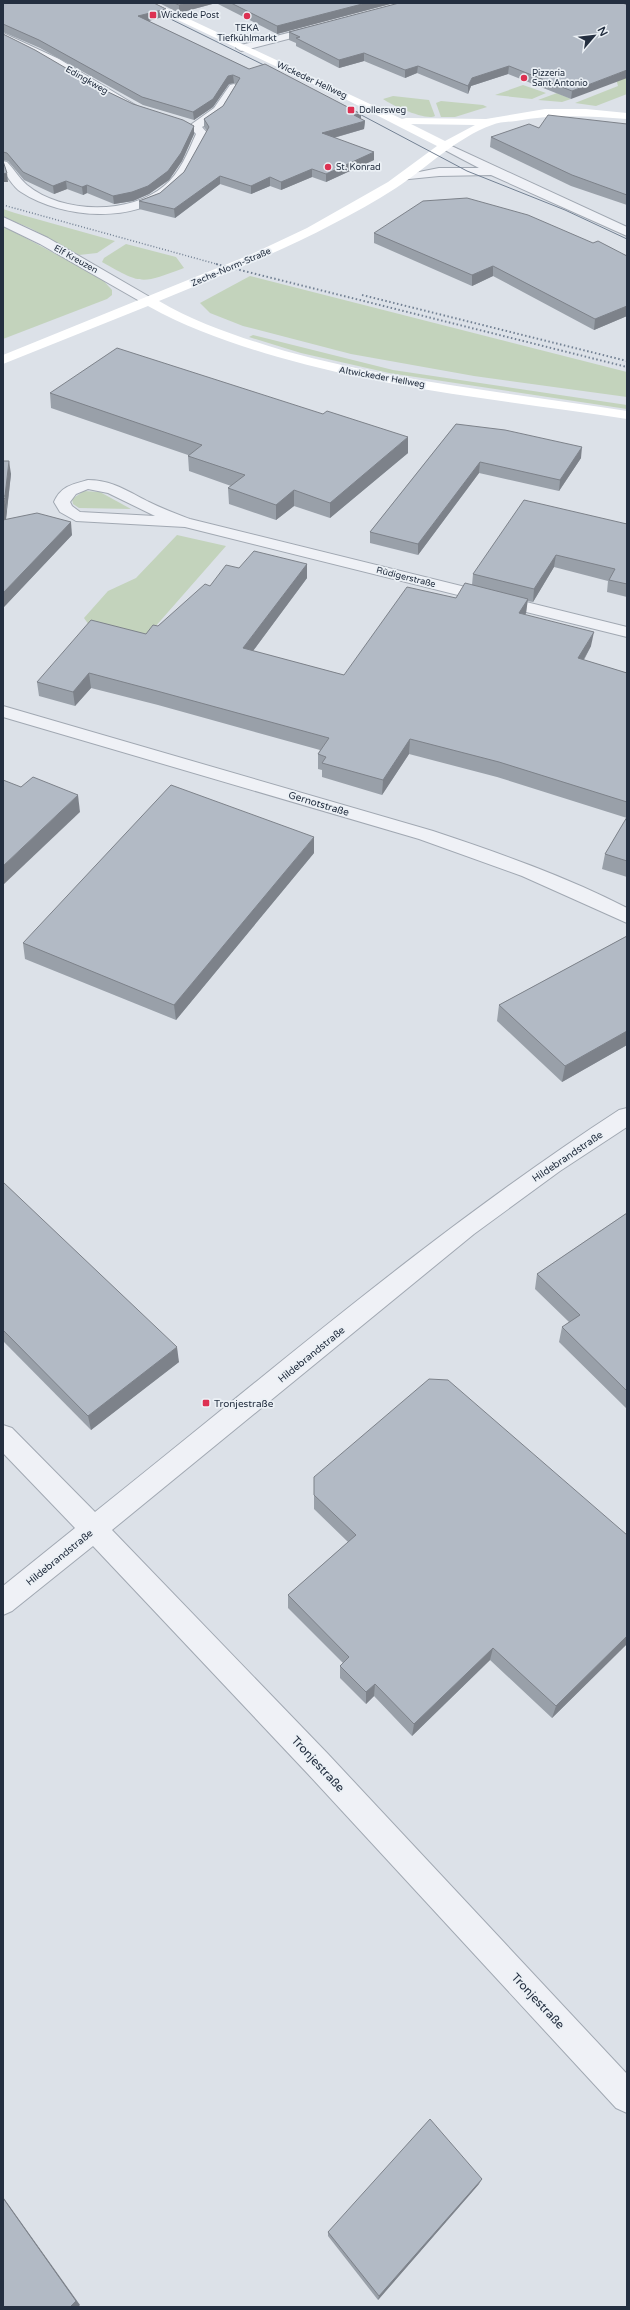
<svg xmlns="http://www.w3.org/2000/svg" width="630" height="2310" viewBox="0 0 630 2310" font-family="'Varela Round',sans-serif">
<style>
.green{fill:#c3d3bc}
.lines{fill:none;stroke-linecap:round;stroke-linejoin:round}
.street-casing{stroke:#a1a8b2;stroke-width:2}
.street{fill:#eff1f6;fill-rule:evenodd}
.secondary{fill:#fff;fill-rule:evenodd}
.tram{stroke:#738193;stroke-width:1}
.rail-far1{stroke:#738193;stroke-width:1.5;stroke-dasharray:1 2;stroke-linecap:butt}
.rail{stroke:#738193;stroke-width:2;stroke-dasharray:1.5 2.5;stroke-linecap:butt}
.wall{fill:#99a0a9}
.shaded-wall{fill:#7d828a}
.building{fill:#b2bac5;stroke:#7d828a}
.poi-dot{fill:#dd3152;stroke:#ebf0f5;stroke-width:1.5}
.labels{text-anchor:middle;stroke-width:3.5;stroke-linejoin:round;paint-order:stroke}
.far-poi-label{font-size:9px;fill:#242f40;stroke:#ebf0f5;text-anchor:start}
.far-street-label{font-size:9px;fill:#242f40;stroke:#ebf0f5}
.street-label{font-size:10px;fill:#242f40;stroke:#ebf0f5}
.poi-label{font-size:10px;fill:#242f40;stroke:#ebf0f5;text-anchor:start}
.near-street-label{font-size:12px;fill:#242f40;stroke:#ebf0f5}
</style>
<rect width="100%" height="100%" fill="#dce1e8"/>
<g class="green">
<polygon points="627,68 627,94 596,106 575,103 618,86 615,75"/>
<polygon points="523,85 546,93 532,99 495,95"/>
<polygon points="557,93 571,99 562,102 538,100"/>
<path d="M393,96l36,4 6,16c-9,5 -44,-11 -52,-17z"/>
<polygon points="441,101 483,105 487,107 455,117 441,117 436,103"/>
<polygon points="3,209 15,213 115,241 97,253 79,255 30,228 3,217"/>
<polygon points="3,226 101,278 112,290 112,295 107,299 3,339"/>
<path d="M126,244l50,13 8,11c-44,16 -41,17 -82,-6l2,-4z"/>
<polygon points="250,276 627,372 627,397 474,376 351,354 243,326 210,313 200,303"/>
<polygon points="253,335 393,370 627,405 627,409 389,373 301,353 249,337"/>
<polygon points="84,491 100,492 131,509 79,508 73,504 72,499"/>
<polygon points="177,535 226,546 140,644 94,632 84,618 108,591 136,578"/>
</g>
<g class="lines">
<g class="street-casing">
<g id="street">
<polygon points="319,25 324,28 323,30 241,51 236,48 237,46"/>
<polygon points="3,33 59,59 137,106 136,108 128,108 51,63 3,40"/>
<path d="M234,84l5,3c-9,16 -19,32 -37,40l6,7c-9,20 -18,42 -35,57 -39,33 -111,28 -152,1 -8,-5 -12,-14 -18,-21v-10l4,1c7,7 12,16 20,23 35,29 103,30 137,1 16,-13 24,-34 32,-52l-7,-8 25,-18 16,-23z"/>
<polygon points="445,143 627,227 627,236 491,175 439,176 399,180 397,178 399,176 439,168 479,168 441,148 439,146 441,144"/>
<polygon points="3,217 48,238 155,300 148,304 143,303 40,244 3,226"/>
<path d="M88,480c24,0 41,12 61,22 14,7 28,12 41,17l437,108v10l-442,-110 -109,-6 -16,-9 -6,-10c7,-16 19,-18 34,-22zM88,489l20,4 47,23 -75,-4 -8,-6 -2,-4 6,-8z"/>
<path d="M3,706l430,125c66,22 132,45 194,77v15l-105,-47 -103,-37 -416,-122z"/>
<path d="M627,1108v19l-67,44 -86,63 -362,296 216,224 299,320v39l-11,-5 -308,-334 -215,-228 -81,65 -9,4v-29l72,-58 -72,-75v-28l9,3 83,84c172,-137 339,-282 524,-402z"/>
</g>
</g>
<use href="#street" class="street"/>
<path class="secondary" d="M142,3h13l247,116 4,-1 80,1 59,-10h41l41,4v6c-38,-3 -73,-5 -111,2 -8,1 -17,1 -24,4 -36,13 -64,42 -96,63 -74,47 -156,80 -237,113 39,23 83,37 126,50 112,31 228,42 342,60v8c-117,-18 -235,-29 -349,-62 -45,-13 -89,-28 -130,-51l-145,58v-9l249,-101 55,-26 81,-46 49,-36 -88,-45zM411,124l64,1 -30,16z"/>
<g class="tram">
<polyline points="138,3 274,70"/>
<polyline points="350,109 467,171 565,210 627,239"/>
</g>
<polyline class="rail-far1" points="3,205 220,265"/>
<g class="rail">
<polyline points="216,264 627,367"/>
<polyline points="362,295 627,361"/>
</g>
</g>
<g class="wall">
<polygon points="3,3 166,9 166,16 148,21 249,69 361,114 361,119 365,121 364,129 334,138 374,160 326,182 312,177 281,190 270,186 251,194 220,184 175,218 139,209 139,201 160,193 184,172 207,131 204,127 204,119 223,106 236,84 234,83 229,84 213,107 194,120 143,105 40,48 3,32"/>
<polygon points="159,3 216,3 179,13"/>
<polygon points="216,3 394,3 277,34"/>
<polygon points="627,3 571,99 508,74 471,86 468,94 417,73 405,78 364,61 339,68 296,46 296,43 289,40 289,32"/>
<polygon points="3,34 100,88 133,104 194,126 194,134 182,161 169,180 149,194 133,201 114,204 87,193 83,195 67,189 54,194 24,180 8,161 3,160"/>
<polygon points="627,124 627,205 571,186 490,147 491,137 539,128"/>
<polygon points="374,233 593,243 627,256 627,316 594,330 493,276 472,286 374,243"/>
<polygon points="50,393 408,453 330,518 294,506 276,520 229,504 228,488 231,486 189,471 188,456 188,455 51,408"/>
<polygon points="456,424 581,458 559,491 479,473 418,555 370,543 370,532"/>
<polygon points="3,461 11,474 6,520 72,535 3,608"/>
<polygon points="627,524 627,597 607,592 608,581 554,567 533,602 527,601 526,613 525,615 591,646 584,660 627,673 627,877 602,869 605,854 627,818 497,777 409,754 382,795 322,777 322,770 318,769 318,754 320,750 158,705 91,688 75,706 39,696 37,682 146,634 158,626 210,586 239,568 307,564 307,578 253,651 344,675 456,598 472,585 473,574"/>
<polygon points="314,853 176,1020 25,959 23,943"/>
<polygon points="627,936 627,1045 562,1082 497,1021 499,1005"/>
<polygon points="3,1182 179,1362 91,1430 3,1341"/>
<polygon points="627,1213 627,1409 559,1342 562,1327 569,1322 535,1289 537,1274"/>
<polygon points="314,1495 627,1535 627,1644 552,1718 490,1660 412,1736 374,1696 366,1704 340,1678 340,1666 343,1663 288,1608 288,1595 348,1542 314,1509"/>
<polygon points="479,2184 378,2300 328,2236 328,2232"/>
</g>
<g class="shaded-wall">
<polygon points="187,3 216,3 179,13 179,5"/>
<polygon points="366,3 394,3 277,34 277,26"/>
<polygon points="166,9 166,16 138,24 138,16"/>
<polygon points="364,53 364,61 339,68 339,60"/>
<polygon points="418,66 417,73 405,78 405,70"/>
<polygon points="509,66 508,74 471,86 468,94 468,86 472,78"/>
<polygon points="627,70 627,78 571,99 572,91"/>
<polygon points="233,75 234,83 229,84 213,107 194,120 193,112 228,76"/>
<polygon points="361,114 361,122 354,115"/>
<polygon points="365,121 364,129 322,141 322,133"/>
<polygon points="194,126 194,134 182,161 169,180 149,194 133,201 114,204 113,196"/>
<polygon points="374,152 374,160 326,182 326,174"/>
<polygon points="312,169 312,177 281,190 281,182"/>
<polygon points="7,173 8,182 3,182 3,174"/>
<polygon points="220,176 220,184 175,218 174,209"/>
<polygon points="270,177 270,186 251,194 251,186"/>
<polygon points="66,181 67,189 54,194 53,186"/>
<polygon points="87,185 87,193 83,195 82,187"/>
<polygon points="493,266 493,276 472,286 472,275"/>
<polygon points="627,306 627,316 594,330 595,319"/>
<polygon points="408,437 408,453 330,518 330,503"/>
<polygon points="582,447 581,458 559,491 560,480"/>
<polygon points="9,461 11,474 7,509 5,496"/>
<polygon points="480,462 479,473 418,555 418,544"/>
<polygon points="294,490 294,506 276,520 276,505"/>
<polygon points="5,498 7,511 4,533 3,527 3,512"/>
<polygon points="71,522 72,535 3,608 3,593"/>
<polygon points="556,555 554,567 533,602 534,589"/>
<polygon points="307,564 307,578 244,663 243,648"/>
<polygon points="528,599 526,613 517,628 519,613"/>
<polygon points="594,632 591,646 576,673 578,658"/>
<polygon points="89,673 91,688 75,706 73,692"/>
<polygon points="410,739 409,754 382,795 383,780"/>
<polygon points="78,795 80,812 3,885 3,866"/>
<polygon points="314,837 314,853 176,1020 174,1005"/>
<polygon points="627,1031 627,1045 562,1082 565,1066"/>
<polygon points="177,1347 179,1362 91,1430 88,1416"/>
<polygon points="627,1636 627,1644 552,1718 556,1706"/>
<polygon points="493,1648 490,1660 412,1736 414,1724"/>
<polygon points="375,1684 374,1696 366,1704 366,1692"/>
<polygon points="482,2179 479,2184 378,2300 379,2296"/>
<polygon points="3,2197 80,2305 78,2307 70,2307 3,2198"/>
</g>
<g class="building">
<polygon points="3,3 154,3 166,9 138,16 249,69 265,64 361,114 354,115 365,121 322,133 374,152 326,174 312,169 281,182 270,177 251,186 220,176 174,209 139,201 160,193 184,172 209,127 204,119 223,106 240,78 233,75 228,76 213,99 193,112 142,97 39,40 3,24"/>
<polygon points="174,3 187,3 179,5"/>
<polygon points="231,3 366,3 277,26"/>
<polygon points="399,3 623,3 627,5 627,70 572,91 509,66 472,78 468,86 418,66 405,70 364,53 339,60 296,38 300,37 289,32"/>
<polygon points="3,34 35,50 100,88 133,104 183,120 194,126 181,153 168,171 148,186 132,192 113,196 87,185 82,187 66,181 53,186 23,172 7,153 3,152"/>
<polygon points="548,115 627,124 627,195 572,175 491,137 529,124 539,128"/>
<polygon points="3,161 7,173 3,174"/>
<polygon points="467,198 528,215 593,243 598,241 627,256 627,306 595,319 493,266 472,275 374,233 423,201"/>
<polygon points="117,348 323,414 327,411 408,437 330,503 294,490 276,505 228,488 245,475 188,456 202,445 50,393"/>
<polygon points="456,424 505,430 582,447 560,480 480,462 418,544 370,532"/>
<polygon points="3,461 9,461 5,496 3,496"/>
<polygon points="5,498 3,512 3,500"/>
<polygon points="524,500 627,524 627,584 609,580 615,569 556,555 534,589 473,574"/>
<polygon points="37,513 71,522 3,593 3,520"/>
<polygon points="254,551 307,564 243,648 344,675 407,587 456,598 465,583 528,599 519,613 594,632 578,658 627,673 627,802 499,762 410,739 383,780 322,763 326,757 318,754 329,738 157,691 89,673 73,692 37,682 91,620 146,634 153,625 158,626 205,584 210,586 226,565 239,568"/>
<polygon points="33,777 78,795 3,866 3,780 21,787"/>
<polygon points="171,785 314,837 174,1005 23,943"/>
<polygon points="627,817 627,861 605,854"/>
<polygon points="627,936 627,1031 565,1066 499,1005"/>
<polygon points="3,1182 177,1347 88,1416 3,1330"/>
<polygon points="627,1213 627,1391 562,1327 580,1315 537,1274"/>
<polygon points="429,1379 448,1380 627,1535 627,1636 556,1706 493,1648 414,1724 375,1684 366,1692 340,1666 349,1657 288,1595 356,1535 314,1495 314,1477"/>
<polygon points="430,2119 482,2179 379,2296 328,2232"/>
<polygon points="3,2198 76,2301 70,2307 3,2307"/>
</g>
<g class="poi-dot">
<rect x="149" y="11" width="8" height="8" rx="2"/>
<circle cx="247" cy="16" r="4"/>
<circle cx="524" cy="78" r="4"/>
<rect x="347" y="106" width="8" height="8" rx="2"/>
<circle cx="328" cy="167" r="4"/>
<rect x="202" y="1399" width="8" height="8" rx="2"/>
</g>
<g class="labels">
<g class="far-poi-label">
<text x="161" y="18">Wickede Post</text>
<text x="247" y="31" text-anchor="middle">TEKA<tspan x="247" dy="10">Tiefkühlmarkt</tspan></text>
<text x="532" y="76">Pizzeria<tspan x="532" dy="10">Sant Antonio</tspan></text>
<text x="359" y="113">Dollersweg</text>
<text x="336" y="170">St. Konrad</text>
</g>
<g class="far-street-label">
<text transform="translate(87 80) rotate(30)" y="3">Edingkweg</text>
<text transform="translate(312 80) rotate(25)" y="3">Wickeder Hellweg</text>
<text transform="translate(76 259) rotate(29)" y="3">Elf Kreuzen</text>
<text transform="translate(231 267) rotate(-23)" y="3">Zeche-Norm-Straße</text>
<text transform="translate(382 377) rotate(10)" y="3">Altwickeder Hellweg</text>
<text transform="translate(406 577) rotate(14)" y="3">Rüdigerstraße</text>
</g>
<g class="street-label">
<text transform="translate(319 803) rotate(17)" y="4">Gernotstraße</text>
<text transform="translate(567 1156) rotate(-34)" y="4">Hildebrandstraße</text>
<text transform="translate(311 1354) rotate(-39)" y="4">Hildebrandstraße</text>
<text transform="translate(59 1557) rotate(-39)" y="4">Hildebrandstraße</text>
</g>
<g class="poi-label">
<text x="214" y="1407">Tronjestraße</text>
</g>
<g class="near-street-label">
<text transform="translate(318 1764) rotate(47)" y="4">Tronjestraße</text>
<text transform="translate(538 2001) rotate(47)" y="4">Tronjestraße</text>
</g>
</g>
<rect width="630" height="2310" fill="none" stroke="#242f40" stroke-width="8"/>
<g transform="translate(594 36) rotate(62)" stroke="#ebf0f5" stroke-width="3" paint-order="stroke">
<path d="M0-3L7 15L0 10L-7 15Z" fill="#242f40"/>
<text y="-6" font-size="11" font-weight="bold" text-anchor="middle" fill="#242f40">N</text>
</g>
</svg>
